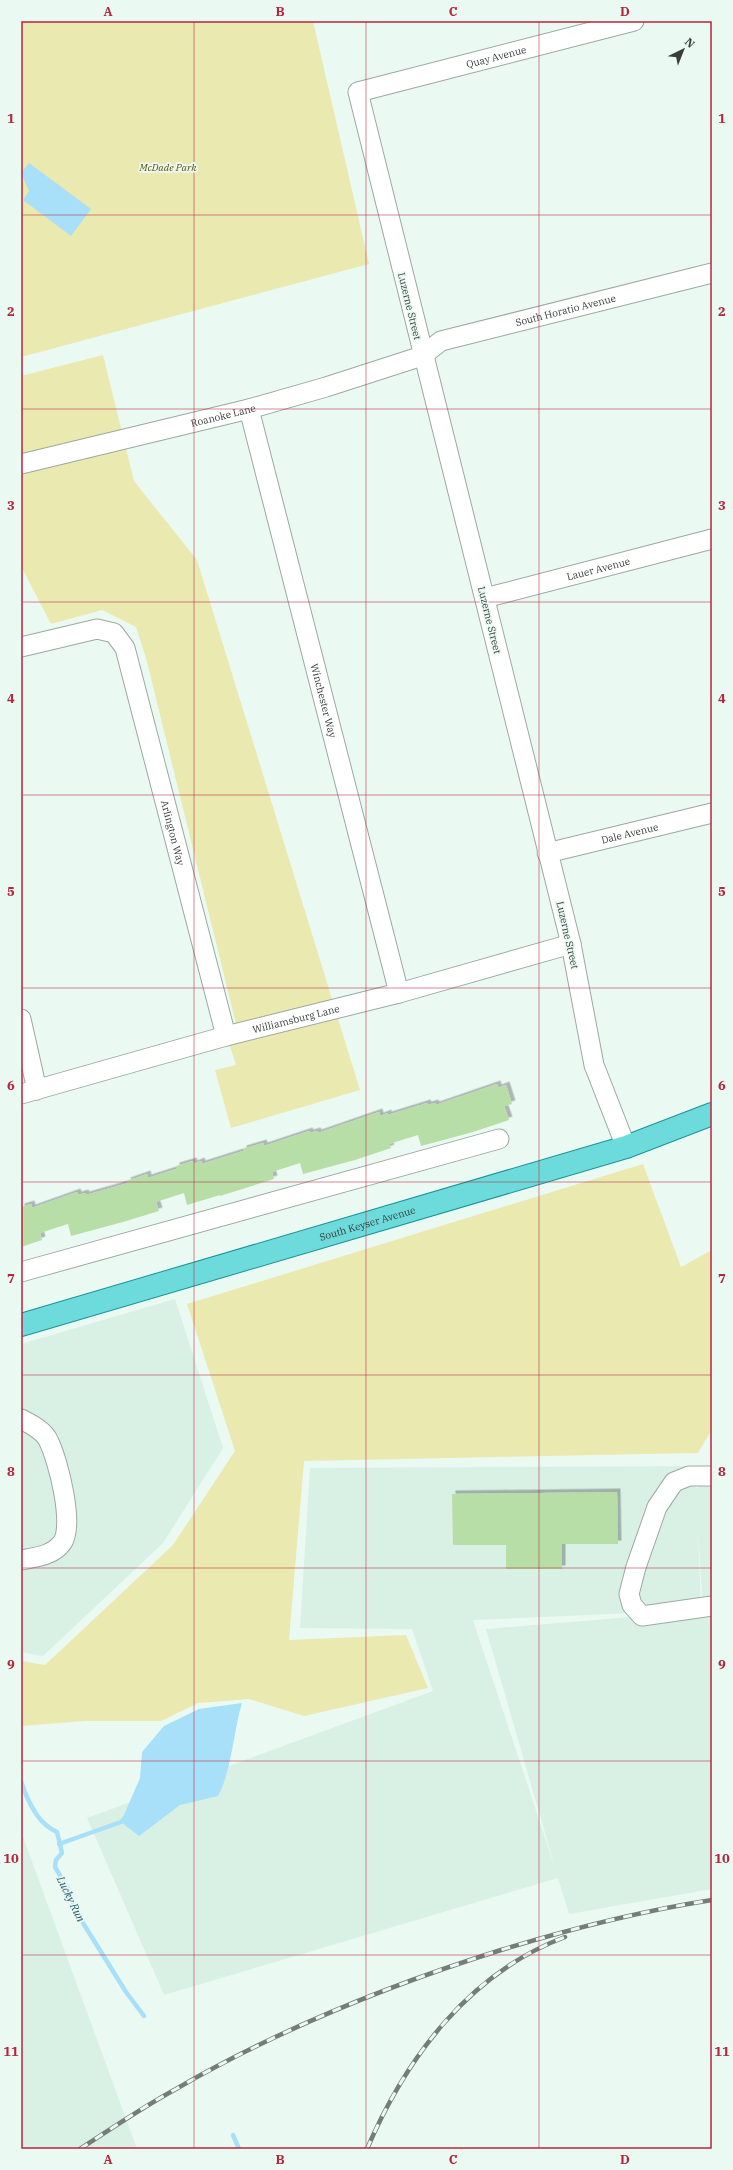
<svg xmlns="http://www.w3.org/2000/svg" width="733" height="2170" viewBox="0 0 733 2170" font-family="'IBM Plex Serif',serif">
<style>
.built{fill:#d9f0e5;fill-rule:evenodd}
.green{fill:#eae9af}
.water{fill:#a7e0f8}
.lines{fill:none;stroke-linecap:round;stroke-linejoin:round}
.stream{stroke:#a7e0f8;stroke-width:4.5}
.building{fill:#b7dea7;filter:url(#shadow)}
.minor-casing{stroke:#9ca9a3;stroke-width:21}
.major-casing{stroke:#1b9495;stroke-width:24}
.minor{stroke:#fff;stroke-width:19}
.major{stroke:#6ddbdc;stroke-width:22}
.rail-casing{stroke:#757d79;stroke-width:4.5}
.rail{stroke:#ebf9f3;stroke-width:3;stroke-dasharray:9;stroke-linecap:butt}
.grid{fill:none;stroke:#b6243e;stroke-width:1;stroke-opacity:0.55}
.labels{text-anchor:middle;stroke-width:3.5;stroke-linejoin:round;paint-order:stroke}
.street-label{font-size:10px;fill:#383e3b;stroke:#ebf9f3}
.park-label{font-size:10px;font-style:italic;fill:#595507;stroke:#ebf9f3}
.water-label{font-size:11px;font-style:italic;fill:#205a6f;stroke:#ebf9f3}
.neatline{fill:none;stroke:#b6243e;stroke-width:1.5}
.grid-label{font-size:13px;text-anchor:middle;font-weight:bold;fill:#b6243e}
</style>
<defs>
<filter id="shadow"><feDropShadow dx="3.5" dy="-3.5" stdDeviation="0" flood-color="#0004"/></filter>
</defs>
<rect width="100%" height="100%" fill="#ebf9f3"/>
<g class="built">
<polygon points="175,1299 223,1448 163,1543 43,1656 21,1652 21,1344"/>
<path d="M694,1466l2,23 16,-14v414l-143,25 -11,-36 -394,117 -77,-177 346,-127 -21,-62 -112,-1 10,-160zM698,1528l5,83 -217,18 70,242 -83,-251 228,-10z"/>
<polygon points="21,1837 23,1837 137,2149 21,2149"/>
</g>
<g class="green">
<polygon points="21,21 313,21 369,264 21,357"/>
<polygon points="103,355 134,481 197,560 360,1090 231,1128 215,1070 236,1065 229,1043 236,1024 146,658 136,627 102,610 51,624 21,566 21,376"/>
<polygon points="643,1164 681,1267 712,1250 712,1429 698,1453 304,1461 289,1640 406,1635 428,1688 304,1716 249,1699 198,1703 161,1721 85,1721 21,1726 21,1661 45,1665 173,1545 235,1451 187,1304"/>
</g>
<g class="water">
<polygon points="29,163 91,209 71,236 23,200 29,191 21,173"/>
<path d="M242,1703c-9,30 -10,67 -24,93l-38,9 -41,31 -18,-14 19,-44 2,-26 22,-26 35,-17z"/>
</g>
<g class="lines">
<g class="stream">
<path d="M21,1781c6,19 17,43 36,51l5,21 -6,7 -1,7 13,22 10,26 48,77 18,24"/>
<polyline points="59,1844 121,1822 124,1819"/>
<polyline points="233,2135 239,2149"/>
</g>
</g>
<g class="building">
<polygon points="497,1084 498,1088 506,1085 512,1104 504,1106 509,1120 473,1132 421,1146 418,1135 389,1144 391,1148 355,1160 303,1174 300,1163 272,1172 274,1179 220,1196 220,1195 187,1205 184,1193 156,1202 159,1211 123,1222 71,1236 68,1224 40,1233 42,1240 21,1247 21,1207 31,1204 32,1208 77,1192 78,1195 85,1193 86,1195 128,1183 127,1181 147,1174 148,1178 176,1169 176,1166 193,1161 194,1164 201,1161 202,1164 243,1151 243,1149 263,1143 264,1146 309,1131 310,1133 317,1131 318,1133 379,1112 380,1116 388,1113 388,1115 427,1103 428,1105 435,1103 436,1105"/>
<polygon points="617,1492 618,1544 562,1544 562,1569 506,1569 506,1545 453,1545 452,1494"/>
</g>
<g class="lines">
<g class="minor-casing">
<g id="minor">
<path id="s1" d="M249,409l150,584"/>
<path id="s2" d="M21,464l228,-55 77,-22 96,-31 19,-15 271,-68"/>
<path id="s3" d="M485,598l227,-59"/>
<path id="s4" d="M21,647l76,-18 17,4 11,15 101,388"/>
<path id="s5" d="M547,853l165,-40"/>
<polyline points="21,1019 37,1090"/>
<path id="s6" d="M21,1094l205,-58 173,-43 172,-49"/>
<path id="s7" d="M626,1147l-32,-82 -23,-121 -213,-852 276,-71"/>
<polyline points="21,1272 499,1139"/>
<path d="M21,1419c10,5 24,12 28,23 9,18 26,84 13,101 -10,13 -26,14 -41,17"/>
<polyline points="712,1476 689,1476 674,1482 657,1507 636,1567 629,1594 632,1605 642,1616 712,1606"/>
</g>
</g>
<g class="major-casing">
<g id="major">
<path id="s8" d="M21,1325l605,-178 86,-33"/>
</g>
</g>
<use href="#minor" class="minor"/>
<use href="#major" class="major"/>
<g class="rail-casing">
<g id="rail">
<path d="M80,2149c32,-21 63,-42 96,-60 102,-59 213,-104 325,-139 69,-21 140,-39 211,-50"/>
<path d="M367,2149c39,-91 102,-176 198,-212"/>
</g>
</g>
<use href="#rail" class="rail"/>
</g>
<path class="grid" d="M194,21v2128M366,21v2128M539,21v2128M21,215h691M21,409h691M21,602h691M21,795h691M21,988h691M21,1182h691M21,1375h691M21,1568h691M21,1761h691M21,1955h691"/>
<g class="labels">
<g class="street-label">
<text dy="4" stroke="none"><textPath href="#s7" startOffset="1232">Quay Avenue</textPath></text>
<text transform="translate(410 306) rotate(76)" y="4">Luzerne Street</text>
<text dy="4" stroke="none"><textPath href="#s2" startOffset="568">South Horatio Avenue</textPath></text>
<text dy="4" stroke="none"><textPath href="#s2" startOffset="208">Roanoke Lane</textPath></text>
<text dy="4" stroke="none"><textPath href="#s3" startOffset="117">Lauer Avenue</textPath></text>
<text transform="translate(490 620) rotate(76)" y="4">Luzerne Street</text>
<text dy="4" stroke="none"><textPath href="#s1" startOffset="301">Winchester Way</textPath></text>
<text dy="4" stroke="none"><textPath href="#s4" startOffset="305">Arlington Way</textPath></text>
<text dy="4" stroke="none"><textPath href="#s5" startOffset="85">Dale Avenue</textPath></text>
<text transform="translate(568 935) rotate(77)" y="4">Luzerne Street</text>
<text dy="4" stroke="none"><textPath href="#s6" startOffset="285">Williamsburg Lane</textPath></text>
<text dy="4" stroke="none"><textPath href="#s8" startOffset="361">South Keyser Avenue</textPath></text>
</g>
<g class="park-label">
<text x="168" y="171">McDade Park</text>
</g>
<g class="water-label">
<text transform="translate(71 1899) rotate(64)" y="4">Lucky Run</text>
</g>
</g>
<rect width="733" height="2170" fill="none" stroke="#ebf9f3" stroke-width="44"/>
<g transform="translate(683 50) rotate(43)" stroke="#ebf9f3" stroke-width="3" paint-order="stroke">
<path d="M0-3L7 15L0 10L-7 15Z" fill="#383e3b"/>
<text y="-6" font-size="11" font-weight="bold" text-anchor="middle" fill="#383e3b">N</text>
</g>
<rect x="22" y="22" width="689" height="2126" class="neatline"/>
<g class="grid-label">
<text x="108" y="16">A</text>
<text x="280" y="16">B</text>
<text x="453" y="16">C</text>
<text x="625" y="16">D</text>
<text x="11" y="123">1</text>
<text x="722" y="123">1</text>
<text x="11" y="316">2</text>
<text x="722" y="316">2</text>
<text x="11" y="510">3</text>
<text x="722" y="510">3</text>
<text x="11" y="703">4</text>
<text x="722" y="703">4</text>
<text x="11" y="896">5</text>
<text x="722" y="896">5</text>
<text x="11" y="1090">6</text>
<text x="722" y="1090">6</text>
<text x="11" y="1283">7</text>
<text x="722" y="1283">7</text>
<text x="11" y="1476">8</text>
<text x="722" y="1476">8</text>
<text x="11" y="1669">9</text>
<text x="722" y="1669">9</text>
<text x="11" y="1863">10</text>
<text x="722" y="1863">10</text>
<text x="11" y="2056">11</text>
<text x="722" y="2056">11</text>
<text x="108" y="2164">A</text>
<text x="280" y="2164">B</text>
<text x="453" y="2164">C</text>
<text x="625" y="2164">D</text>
</g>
</svg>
